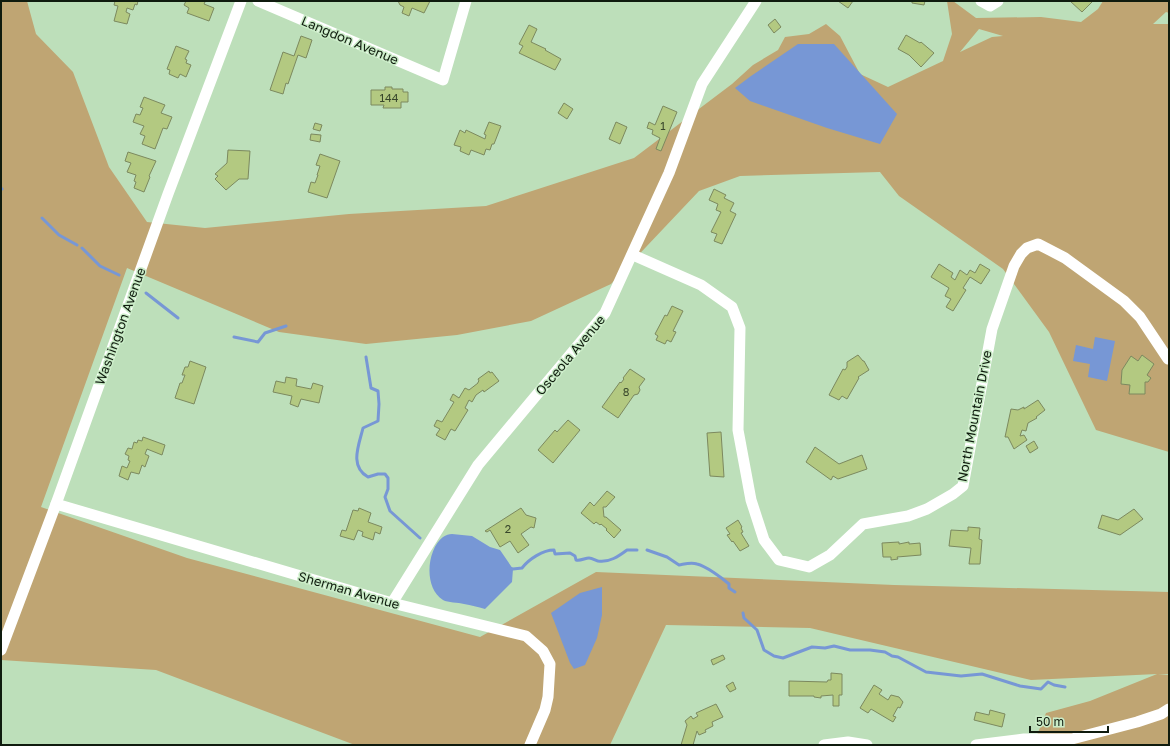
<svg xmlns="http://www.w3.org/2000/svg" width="1170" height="746" viewBox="0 0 1170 746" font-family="'Golos Text',sans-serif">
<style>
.green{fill:#bfa573;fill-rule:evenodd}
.water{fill:#7797d5}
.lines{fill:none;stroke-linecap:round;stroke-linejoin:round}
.stream{stroke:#7797d5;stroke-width:3}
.building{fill:#b3c981;stroke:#7c895f}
.minor{stroke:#fff;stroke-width:11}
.labels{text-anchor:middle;stroke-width:3;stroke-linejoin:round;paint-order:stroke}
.number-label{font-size:11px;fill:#38462b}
.street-label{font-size:13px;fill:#0f1b0e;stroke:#caecc7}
</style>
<rect width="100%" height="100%" fill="#bddfba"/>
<path class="green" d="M1,1h26l9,33 37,38 36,95 38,55 58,6 144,-14 137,-8 148,-48 98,-74 21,-19 25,-15 7,-13 24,-3 17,-10 14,12 20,38 28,13 55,-26 9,-27 -5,-33h6l23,17 65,-1 40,5 17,-13 5,-8h66v12l-3,-1 -13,12h16v428l-73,-22 -47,-98 -46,-63 -104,-73 -19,-24 -140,4 -41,15 -88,93 -80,37 -74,14 -91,9 -87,-12 -152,-64 -86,239 146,51 293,79 116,-65 298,13 275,7v82h-11l11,1v70h-136l13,-32 44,-12 67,-27 -126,6 -221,-52 -144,-3 -56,120h-255l-199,-75 -155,-10zM979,29l24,7 -11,1 -32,15z"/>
<g class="water">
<polygon points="798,44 834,44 897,114 880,144 827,128 750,101 735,88 751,76"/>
<polygon points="1095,337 1115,341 1107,381 1088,377 1090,364 1073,361 1076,345 1093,349"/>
<path d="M452,534l20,2 18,11 10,3 13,19 -1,13 -27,27c-7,-2 -14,-4 -21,-5 -6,-2 -16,-1 -21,-4 -20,-12 -16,-51 0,-63 3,-2 6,-3 9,-3z"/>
<polygon points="602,587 602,615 597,638 585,665 574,669 570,663 551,613 580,593"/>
</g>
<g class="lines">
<g class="stream">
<polyline points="1,188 2,189"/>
<polyline points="42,218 59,235 77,245"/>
<polyline points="82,248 100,266 119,275"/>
<polyline points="146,293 178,318"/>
<polyline points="234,337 258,342 265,333 286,326"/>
<path d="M366,357l5,31 7,3 1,13 -1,17 -15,7c-4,17 -14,38 5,49l10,-3h7l3,4v11l-3,8 5,14 30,27"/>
<path d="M647,550l20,7 12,8c6,-1 12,-3 18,-1 9,2 25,14 32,20v4l6,4"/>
<path d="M509,568l4,1 9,-1c7,-9 21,-18 32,-18l1,4 15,-1 5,3 1,4c5,1 9,-2 13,-2 3,0 6,2 9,3 11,2 21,-5 29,-11h10"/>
<polyline points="743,613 744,618 757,630 764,650 774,656 783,658 812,647 825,648 834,646 850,650 870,650 885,652 892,656 898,657 926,672 961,676 982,674 1020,686 1041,689 1048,682 1054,685 1065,687"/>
</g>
</g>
<g class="building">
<polygon points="115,1 138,1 137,5 135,4 133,10 127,8 126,12 130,14 127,24 114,21 118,6 114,5"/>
<polygon points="186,1 202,1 205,2 204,4 214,8 209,21 187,13 189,8 184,5"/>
<polygon points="398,1 430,1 424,13 412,8 409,16 402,13 404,7 400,5"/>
<polygon points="838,1 853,1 848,8"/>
<polygon points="912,1 925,1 924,5 912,3"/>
<polygon points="1070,1 1093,1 1082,12"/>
<polygon points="775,19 781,27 774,33 768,25"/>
<polygon points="529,25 537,29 531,42 546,49 545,50 561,59 555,70 519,53 523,46 519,44"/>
<polygon points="906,35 920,43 921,42 934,53 921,67 909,55 898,49"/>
<polygon points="301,36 312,40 306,58 298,55 288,84 286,83 283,94 270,90 283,52 294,56"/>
<polygon points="176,46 189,51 185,59 187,60 186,63 191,65 186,77 180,74 178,78 169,74 170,70 167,69"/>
<polygon points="385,87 392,87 392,89 403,89 403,92 408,92 408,102 401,102 401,108 383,108 384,105 371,105 371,90 385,90"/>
<polygon points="144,97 165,105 161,113 172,117 167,129 163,128 155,149 142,144 145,136 140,134 144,126 133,122 136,114 140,115 143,108 140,107"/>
<polygon points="564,103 573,109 567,119 558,113"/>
<polygon points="663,106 677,112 661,151 656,149 660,138 652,134 653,130 647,128 649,122 655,125"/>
<polygon points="489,122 501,126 494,144 492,144 490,150 486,149 484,155 471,150 469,155 460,151 461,147 454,145 460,130 465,133 466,130 485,139 486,135 484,134"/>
<polygon points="616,122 627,127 620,144 609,139"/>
<polygon points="315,123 322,125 320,131 313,129"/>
<polygon points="311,134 321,135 320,142 310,140"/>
<polygon points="228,150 250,151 248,179 239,179 226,190 215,179 218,176 215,174 227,163"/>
<polygon points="128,152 156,161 149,176 150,177 144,192 134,188 136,182 134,181 136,175 127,172 131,163 125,161"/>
<polygon points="320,154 340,161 327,198 308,192 311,182 315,183 318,175 317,175 320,166 316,165"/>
<polygon points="714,189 726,195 724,198 734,203 730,211 736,214 722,244 714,241 717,234 711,232 721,212 716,210 718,204 709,200"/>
<polygon points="939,264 953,273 951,277 955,280 960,270 967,275 970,270 975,273 980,264 990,270 981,284 970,277 963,288 966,290 953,311 946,307 951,299 945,296 949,288 931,277"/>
<polygon points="672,306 683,311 673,331 676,332 671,342 667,340 665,344 656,340 658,336 655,334 665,315 667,316"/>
<polygon points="858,355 863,361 864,361 869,370 858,377 859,378 847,399 842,396 839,400 829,395 843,369 845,370 847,367 847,362"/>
<polygon points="1142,355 1154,364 1147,375 1151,378 1148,382 1145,382 1145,394 1129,394 1130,385 1121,384 1122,370 1131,356 1138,361"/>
<polygon points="190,361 206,367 194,404 175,398 180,383 182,383 185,375 182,375 185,367 188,367"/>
<polygon points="630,369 645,379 639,387 640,390 638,394 634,395 618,418 602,407 620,382 621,383 624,379 623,378"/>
<polygon points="489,371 490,373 492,372 499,381 484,392 483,390 476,395 472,402 469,400 465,408 468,410 455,431 451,429 445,440 436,435 440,429 434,426 437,420 442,422 454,402 450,400 453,394 459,398 465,388 469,390 478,383 478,382 479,381 478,379"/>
<polygon points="286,377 297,379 296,386 311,389 313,383 323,386 319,403 301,399 298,407 290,404 292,396 273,392 276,381 285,383"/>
<polygon points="1038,400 1045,410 1036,417 1037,418 1028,423 1026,431 1022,430 1020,436 1024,435 1027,440 1014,449 1008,437 1005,437 1011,409 1018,410 1024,407 1024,409"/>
<polygon points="568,420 580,430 553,463 538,450 555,430 557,432"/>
<polygon points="721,432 724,477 710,476 707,433"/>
<polygon points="143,437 165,445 162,455 147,449 145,454 149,456 145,467 142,465 139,474 131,472 128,480 119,476 122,466 127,468 130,461 128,460 129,456 125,454 128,448 132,449 134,442 137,443 138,440 142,441"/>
<polygon points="1034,441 1038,448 1030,453 1026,446"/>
<polygon points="815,447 839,464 862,455 867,469 838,479 833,476 831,480 806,462"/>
<polygon points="607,491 615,497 606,507 603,507 604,517 606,517 621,530 614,538 606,530 607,529 601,524 600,525 596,522 594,524 581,513 590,502 594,506"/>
<polygon points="359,508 371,513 368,522 382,527 380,534 375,532 373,540 362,536 363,532 358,530 354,540 340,536 342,530 346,531 353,510 358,511"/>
<polygon points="521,508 526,515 536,518 534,528 531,527 521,534 529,545 518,553 510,541 500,547 490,530 487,532 485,531"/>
<polygon points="1134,509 1143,519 1120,535 1098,528 1102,515 1118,520"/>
<polygon points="738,520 742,527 741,528 743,532 741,533 749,546 740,551 733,541 732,542 727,535 730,534 726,528"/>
<polygon points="968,527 980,528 979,539 982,540 980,564 969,564 971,548 949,546 951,530 968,531"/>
<polygon points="899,542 899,544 909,542 909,544 920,543 921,555 897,557 898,559 891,560 891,557 883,557 882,543"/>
<polygon points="723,655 725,659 713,665 711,660"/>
<polygon points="831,673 842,674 842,695 839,695 839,706 833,706 833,695 821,696 821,698 814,697 814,696 789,696 789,681 827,682 828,680 831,680"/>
<polygon points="733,682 736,689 730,692 726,686"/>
<polygon points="874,685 882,690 879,694 888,700 891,695 899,697 903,702 900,708 898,707 893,716 896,717 893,722 871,709 868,713 860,708"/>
<polygon points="716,704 723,717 712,722 713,726 705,730 706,732 699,735 697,731 693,745 681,745 687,725 685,721 691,716 693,719 698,716 696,713"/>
<polygon points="990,710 1005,714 1002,727 974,720 976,712 989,715"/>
</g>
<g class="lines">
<g class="minor">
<polyline points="258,1 443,80 466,1"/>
<polyline points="981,1 990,6 998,1"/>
<polyline points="633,255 701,285 732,307 740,328 738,430 751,500 764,540 779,560 809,567 830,555 863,524 908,516 927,509 953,494 963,486 992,329 1014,266 1021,254 1027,248 1038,244 1065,258 1124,301 1140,317 1168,359"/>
<polyline points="56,504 392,603 526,636 543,651 550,664 548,697 545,710 530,745"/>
<polyline points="392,603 478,465 605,313 669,173 702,84 756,1"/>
<polyline points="1,650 56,504 168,194 241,1"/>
<polyline points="824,745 848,742 867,745"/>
<polyline points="976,745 1024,739 1072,739 1137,722 1161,714 1169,709"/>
</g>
</g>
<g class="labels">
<g class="number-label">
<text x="389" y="102">144</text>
<text x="663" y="130">1</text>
<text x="626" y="396">8</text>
<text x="508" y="533">2</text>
</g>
<g class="street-label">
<text transform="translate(350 40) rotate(23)" y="5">Langdon Avenue</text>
<text transform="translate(120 326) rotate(-70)" y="5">Washington Avenue</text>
<text transform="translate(570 355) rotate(-50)" y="5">Osceola Avenue</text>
<text transform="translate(974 416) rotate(-79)" y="5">North Mountain Drive</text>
<text transform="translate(349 590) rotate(16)" y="5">Sherman Avenue</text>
</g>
</g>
<rect width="1170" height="746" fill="none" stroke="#0f1b0e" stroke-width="4"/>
<path d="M1030 726v6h78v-6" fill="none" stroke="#0f1b0e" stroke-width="2"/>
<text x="1036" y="726" font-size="12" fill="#0f1b0e" stroke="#caecc7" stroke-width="3" paint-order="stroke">50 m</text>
</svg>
